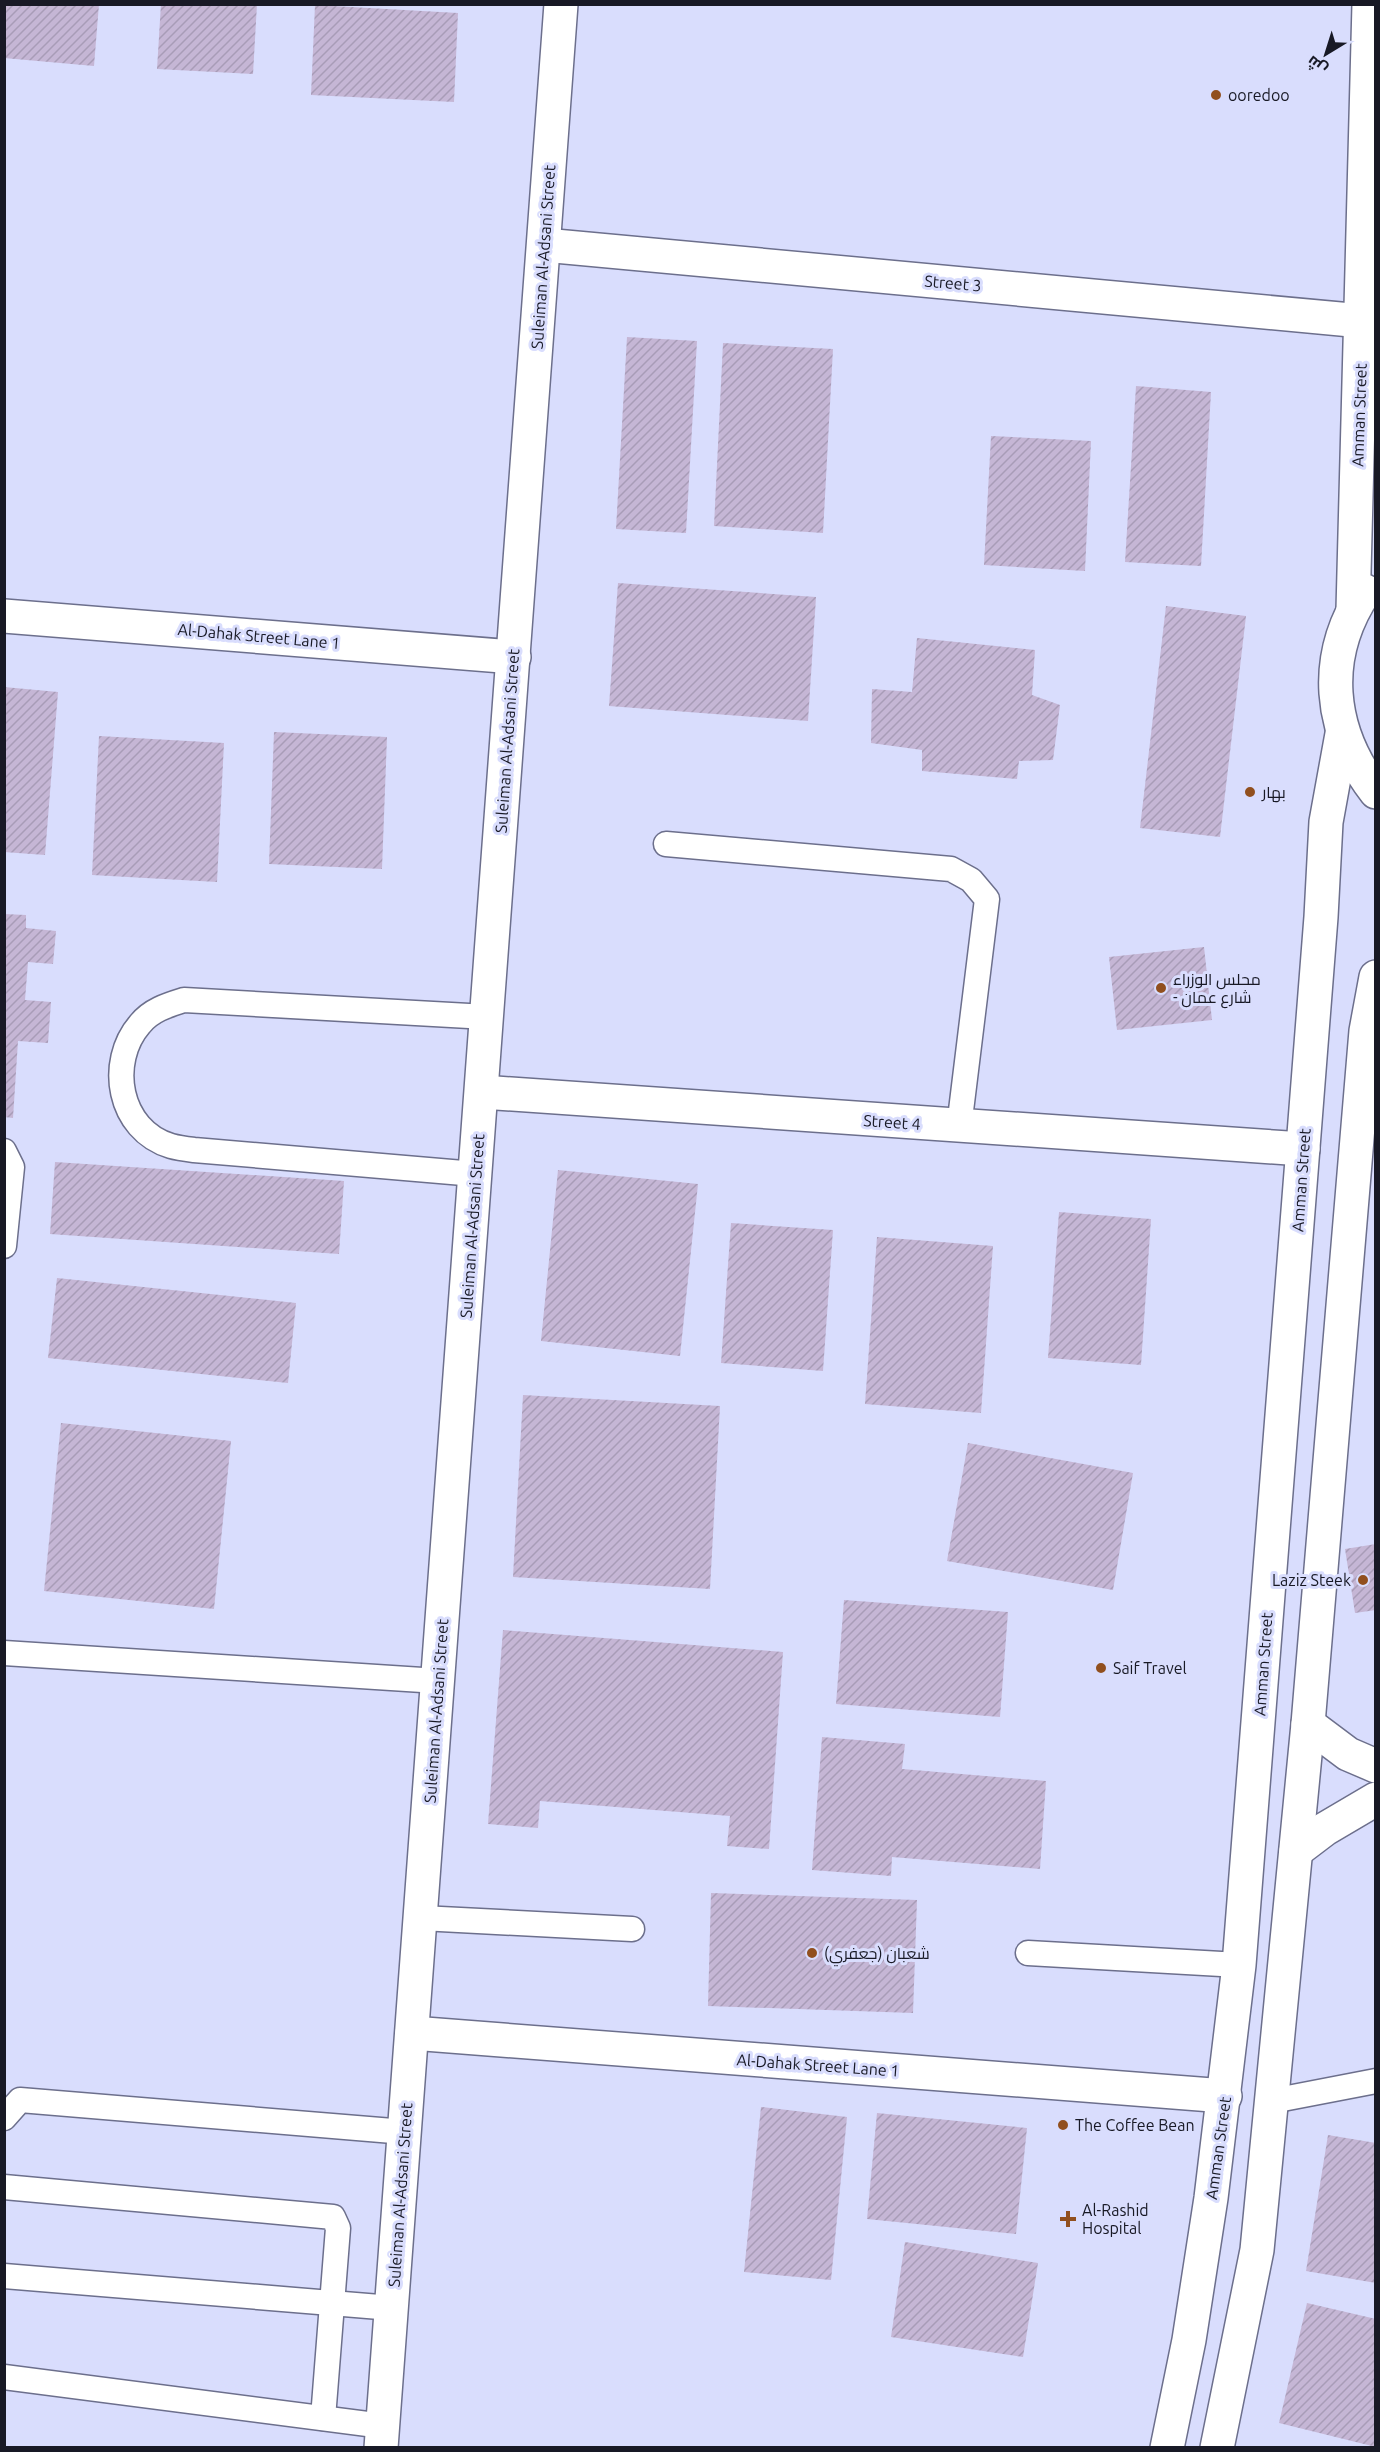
<svg xmlns="http://www.w3.org/2000/svg" width="1380" height="2452" viewBox="0 0 1380 2452" font-family="Ubuntu,Cairo,sans-serif">
<style>
.building{fill:url(#building-hatch)}
.lines{fill:none;stroke-linecap:round;stroke-linejoin:round}
.service-casing{stroke:#6c6f8c;stroke-width:27}
.minor-casing{stroke:#6c6f8c;stroke-width:36}
.secondary-casing{stroke:#6c6f8c;stroke-width:36}
.service{stroke:#fff;stroke-width:24}
.minor{stroke:#fff;stroke-width:33}
.secondary{stroke:#fff;stroke-width:33}
.poi-dot{fill:#914f1e;stroke:#d9ddfd;stroke-width:2}
.labels{text-anchor:middle;stroke-width:6;stroke-linejoin:round;paint-order:stroke}
.poi-label{font-size:16px;fill:#181925;stroke:#d9ddfd;text-anchor:start}
.street-label{font-size:16px;fill:#181925;stroke:#d9ddfd}
</style>
<defs>
<pattern id="building-hatch" width="6" height="6" patternUnits="userSpaceOnUse" patternTransform="scale(1.5)"><rect width="6" height="6" fill="#c5b6d5"/><path d="M-1 1l2-2M0 6l6-6M5 7l2-2" fill="none" stroke="#a89cb7"/></pattern>
</defs>
<rect width="100%" height="100%" fill="#d9ddfd"/>
<g class="building">
<polygon points="4,4 99,4 94,66 4,58"/>
<polygon points="161,4 257,4 253,74 157,69"/>
<polygon points="315,5 458,13 454,102 311,95"/>
<polygon points="627,337 697,341 686,533 616,529"/>
<polygon points="723,343 833,349 823,533 714,526"/>
<polygon points="1136,386 1211,392 1201,566 1125,562"/>
<polygon points="991,436 1091,441 1085,571 984,565"/>
<polygon points="618,583 816,597 808,721 609,706"/>
<polygon points="1166,606 1246,616 1220,837 1140,828"/>
<polygon points="917,638 1035,650 1032,695 1060,705 1053,760 1019,761 1017,779 922,771 922,750 871,743 872,689 912,692"/>
<polygon points="4,687 58,692 45,855 4,852"/>
<polygon points="274,732 387,737 382,869 269,864"/>
<polygon points="99,736 224,743 217,882 92,875"/>
<polygon points="4,914 26,915 26,928 56,931 53,964 28,962 25,1000 51,1002 48,1043 18,1041 13,1118 4,1117"/>
<polygon points="1204,947 1212,1020 1117,1030 1109,957"/>
<polygon points="55,1162 344,1181 339,1254 50,1234"/>
<polygon points="558,1170 698,1184 680,1356 541,1341"/>
<polygon points="1059,1212 1151,1219 1141,1365 1048,1358"/>
<polygon points="731,1223 833,1230 823,1371 721,1363"/>
<polygon points="877,1237 993,1246 981,1413 865,1404"/>
<polygon points="57,1278 296,1303 288,1383 48,1358"/>
<polygon points="523,1395 720,1406 710,1589 513,1577"/>
<polygon points="61,1423 231,1441 214,1609 44,1591"/>
<polygon points="968,1443 1133,1473 1113,1590 947,1561"/>
<polygon points="1376,1544 1376,1610 1355,1613 1345,1549"/>
<polygon points="844,1600 1008,1612 1000,1717 836,1704"/>
<polygon points="503,1630 783,1652 769,1849 727,1846 730,1816 540,1801 538,1828 488,1824"/>
<polygon points="822,1737 905,1744 902,1769 1046,1781 1040,1869 892,1857 891,1876 812,1870"/>
<polygon points="711,1893 917,1900 913,2013 708,2006"/>
<polygon points="761,2107 847,2117 831,2280 744,2272"/>
<polygon points="877,2113 1027,2128 1016,2234 867,2219"/>
<polygon points="1328,2135 1376,2143 1376,2283 1306,2271"/>
<polygon points="905,2242 1038,2263 1023,2357 891,2337"/>
<polygon points="1307,2303 1376,2319 1376,2447 1279,2423"/>
</g>
<g class="lines">
<g class="service-casing">
<g id="service">
<polyline points="666,844 951,869 971,880 987,899 959,1127"/>
<polyline points="4,1151 12,1167 4,1246"/>
<path d="M475,1174l-281,-24c-8,-1 -16,-2 -23,-4 -53,-16 -64,-84 -31,-122 11,-14 28,-19 44,-24l303,17"/>
<polyline points="4,1653 438,1681"/>
<polyline points="421,1918 632,1929"/>
<polyline points="1028,1953 1239,1965"/>
<polyline points="1272,2101 1376,2081"/>
<polyline points="4,2118 20,2100 405,2132"/>
<polyline points="4,2187 333,2217 338,2228 323,2418"/>
<polyline points="4,2276 392,2308"/>
<polyline points="4,2377 383,2426"/>
</g>
</g>
<g class="minor-casing">
<g id="minor">
<polyline points="544,245 1362,321"/>
<polyline points="4,616 514,657"/>
<polyline points="482,1092 1303,1149"/>
<polyline points="1308,1724 1348,1754 1376,1766"/>
<polyline points="1296,1851 1325,1829 1376,1799"/>
<polyline points="412,2033 1225,2096"/>
<polyline points="381,2448 561,4"/>
</g>
</g>
<g class="secondary-casing">
<g id="secondary">
<path d="M1365,591c-44,66 -37,139 11,201"/>
<polyline points="1353,610 1369,4"/>
<polyline points="1167,2448 1189,2340 1211,2198 1239,1965 1321,917 1326,822 1342,734"/>
<polyline points="1217,2448 1257,2250 1308,1724 1366,1031 1376,977"/>
</g>
</g>
<use href="#service" class="service"/>
<use href="#minor" class="minor"/>
<use href="#secondary" class="secondary"/>
</g>
<g class="poi-dot">
<circle cx="1216" cy="95" r="6"/>
<circle cx="1250" cy="792" r="6"/>
<circle cx="1161" cy="988" r="6"/>
<circle cx="1363" cy="1580" r="6"/>
<circle cx="1101" cy="1668" r="6"/>
<circle cx="812" cy="1953" r="6"/>
<circle cx="1063" cy="2125" r="6"/>
<path d="M1065 2210h6v6h6v6h-6v6h-6v-6h-6v-6h6z"/>
</g>
<g class="labels">
<g class="poi-label">
<text x="1228" y="101">ooredoo</text>
<text x="1262" y="798">بهار</text>
<text x="1173" y="985">مجلس الوزراء<tspan x="1173" dy="18">- شارع عمان</tspan></text>
<text x="1351" y="1586" text-anchor="end">Laziz Steek</text>
<text x="1113" y="1674">Saif Travel</text>
<text x="824" y="1959">شعبان (جعفري)</text>
<text x="1075" y="2131">The Coffee Bean</text>
<text x="1082" y="2216">Al-Rashid<tspan x="1082" dy="18">Hospital</tspan></text>
</g>
<g class="street-label">
<text transform="translate(543 257) rotate(-86)" y="6">Suleiman Al-Adsani Street</text>
<text transform="translate(953 283) rotate(5)" y="6">Street 3</text>
<text transform="translate(1359 415) rotate(-88)" y="6">Amman Street</text>
<text transform="translate(259 636) rotate(5)" y="6">Al-Dahak Street Lane 1</text>
<text transform="translate(507 741) rotate(-86)" y="6">Suleiman Al-Adsani Street</text>
<text transform="translate(892 1122) rotate(4)" y="6">Street 4</text>
<text transform="translate(1301 1180) rotate(-86)" y="6">Amman Street</text>
<text transform="translate(472 1226) rotate(-86)" y="6">Suleiman Al-Adsani Street</text>
<text transform="translate(1263 1664) rotate(-86)" y="6">Amman Street</text>
<text transform="translate(436 1711) rotate(-86)" y="6">Suleiman Al-Adsani Street</text>
<text transform="translate(818 2065) rotate(4)" y="6">Al-Dahak Street Lane 1</text>
<text transform="translate(1218 2148) rotate(-82)" y="6">Amman Street</text>
<text transform="translate(400 2195) rotate(-86)" y="6">Suleiman Al-Adsani Street</text>
</g>
</g>
<rect width="1380" height="2452" fill="none" stroke="#181925" stroke-width="12"/>
<g transform="translate(1326 54) rotate(218)" stroke="#d9ddfd" stroke-width="4.5" paint-order="stroke">
<path d="M0-4.5L10 22L0 15L-10 22Z" fill="#181925"/>
<text y="-9" font-size="16" font-weight="bold" text-anchor="middle" fill="#181925">ش</text>
</g>
</svg>
